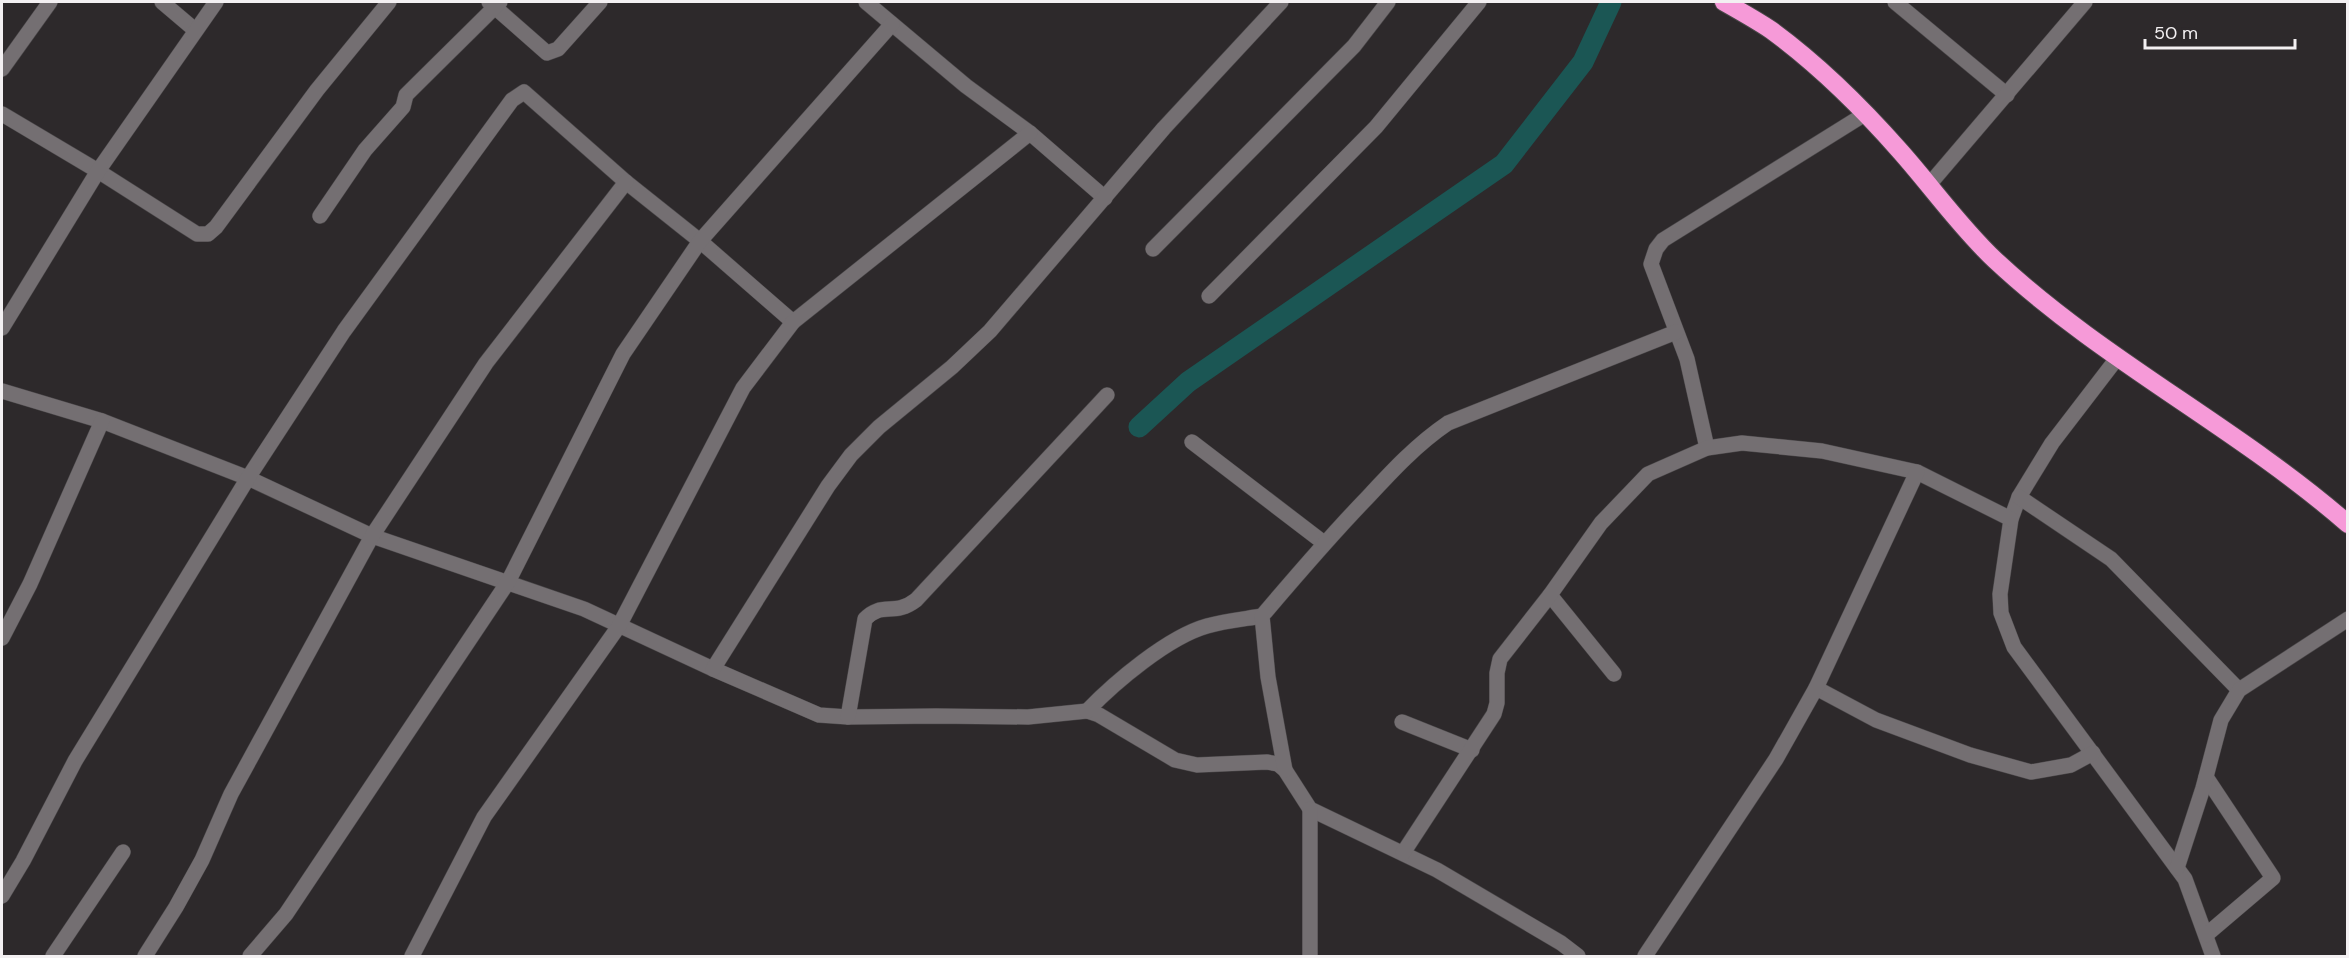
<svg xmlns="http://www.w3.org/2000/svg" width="2349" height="958" viewBox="0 0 2349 958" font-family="'DM Sans',sans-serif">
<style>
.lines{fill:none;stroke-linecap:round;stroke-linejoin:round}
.canal{stroke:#1b5654;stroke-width:21}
.street-casing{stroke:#4a4749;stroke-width:16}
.highway-casing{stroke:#4a4749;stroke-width:20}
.street{stroke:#746f72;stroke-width:15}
.highway{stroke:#f69ad8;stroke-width:18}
</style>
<rect width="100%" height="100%" fill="#2d292b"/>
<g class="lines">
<polyline class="canal" points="1139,427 1188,382 1504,164 1583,62 1611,2"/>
<g class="street-casing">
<g id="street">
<polyline points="162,2 195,30"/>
<polyline points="489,2 547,53 558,49 600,2"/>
<polyline points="866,2 966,86 1030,133 1105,198"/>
<polyline points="1895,2 2007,95"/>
<polyline points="2,69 50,2"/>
<polyline points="2,114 98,171 197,234 208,234 216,227 317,90 389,2"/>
<polyline points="1928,186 2085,2"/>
<polyline points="320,216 365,150 403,107 406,95 500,2"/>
<polyline points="1153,249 1354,46 1388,2"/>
<polyline points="1209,296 1376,127 1479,2"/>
<polyline points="2,328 98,171 216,2"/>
<polyline points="2118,357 2052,443 2019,497 2011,519 2000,594 2001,613 2014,647 2185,879 2213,956"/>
<polyline points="2,391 102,421 248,478 372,536 584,609 713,669 819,715 848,717 936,716 1028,717 1087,711 1099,715 1175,760 1197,765 1267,762 1278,764 1285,770 1310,809 1437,870 1561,943 1578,956"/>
<polyline points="1192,442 1324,543"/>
<polyline points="1707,448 1687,359 1651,264 1656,249 1663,240 1865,114"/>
<polyline points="2019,497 2111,559 2239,690"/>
<polyline points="1550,595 1614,674"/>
<polyline points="2,638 30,584 102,421"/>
<polyline points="713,669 828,486 851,455 879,427 952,367 990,331 1164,128 1281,2"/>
<polyline points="1816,688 1876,720 1970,755 2031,772 2071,765 2093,753"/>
<path d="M1087,711c28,-29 81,-74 120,-85 17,-5 37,-7 55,-10"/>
<path d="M848,717l17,-98c17,-18 29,-2 51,-19l191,-205"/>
<polyline points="1402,722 1472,750"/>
<path d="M1285,770l-17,-93 -6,-61c34,-40 68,-80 105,-118 25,-27 50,-54 81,-75l228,-91"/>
<polyline points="2206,777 2273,878 2206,935"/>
<polyline points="1403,853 1494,714 1497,703 1497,673 1500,659 1550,595 1601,523 1648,474 1707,448 1742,443 1822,451 1917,472 2011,519"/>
<polyline points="2177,868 2203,788 2221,720 2239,690 2348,619"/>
<polyline points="2,896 23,861 75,761 248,478 344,331 512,100 524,92 626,182 700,241 793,322"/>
<polyline points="53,956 123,852"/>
<polyline points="145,956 176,907 202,860 231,794 372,536 486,363 626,182"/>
<polyline points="250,956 286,914 508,582 623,354 700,241 892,24"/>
<polyline points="412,956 484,817 619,626 743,388 793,322 1030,133"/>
<polyline points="1310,956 1310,809"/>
<polyline points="1645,956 1776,759 1816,688 1917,472"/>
</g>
</g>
<g class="highway-casing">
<path id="highway" d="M1724,2c16,9 32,18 47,28 45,33 92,79 129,121 32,36 60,76 95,109 108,101 242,167 353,264"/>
</g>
<use href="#street" class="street"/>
<use href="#highway" class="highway"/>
</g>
<rect width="2349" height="958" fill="none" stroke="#f3f0f2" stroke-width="6"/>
<path d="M2145 39v9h150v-9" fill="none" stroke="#f3f0f2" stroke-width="3"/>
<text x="2154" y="39" font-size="18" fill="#f3f0f2" stroke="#2d292b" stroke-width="4.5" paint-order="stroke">50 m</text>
</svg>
